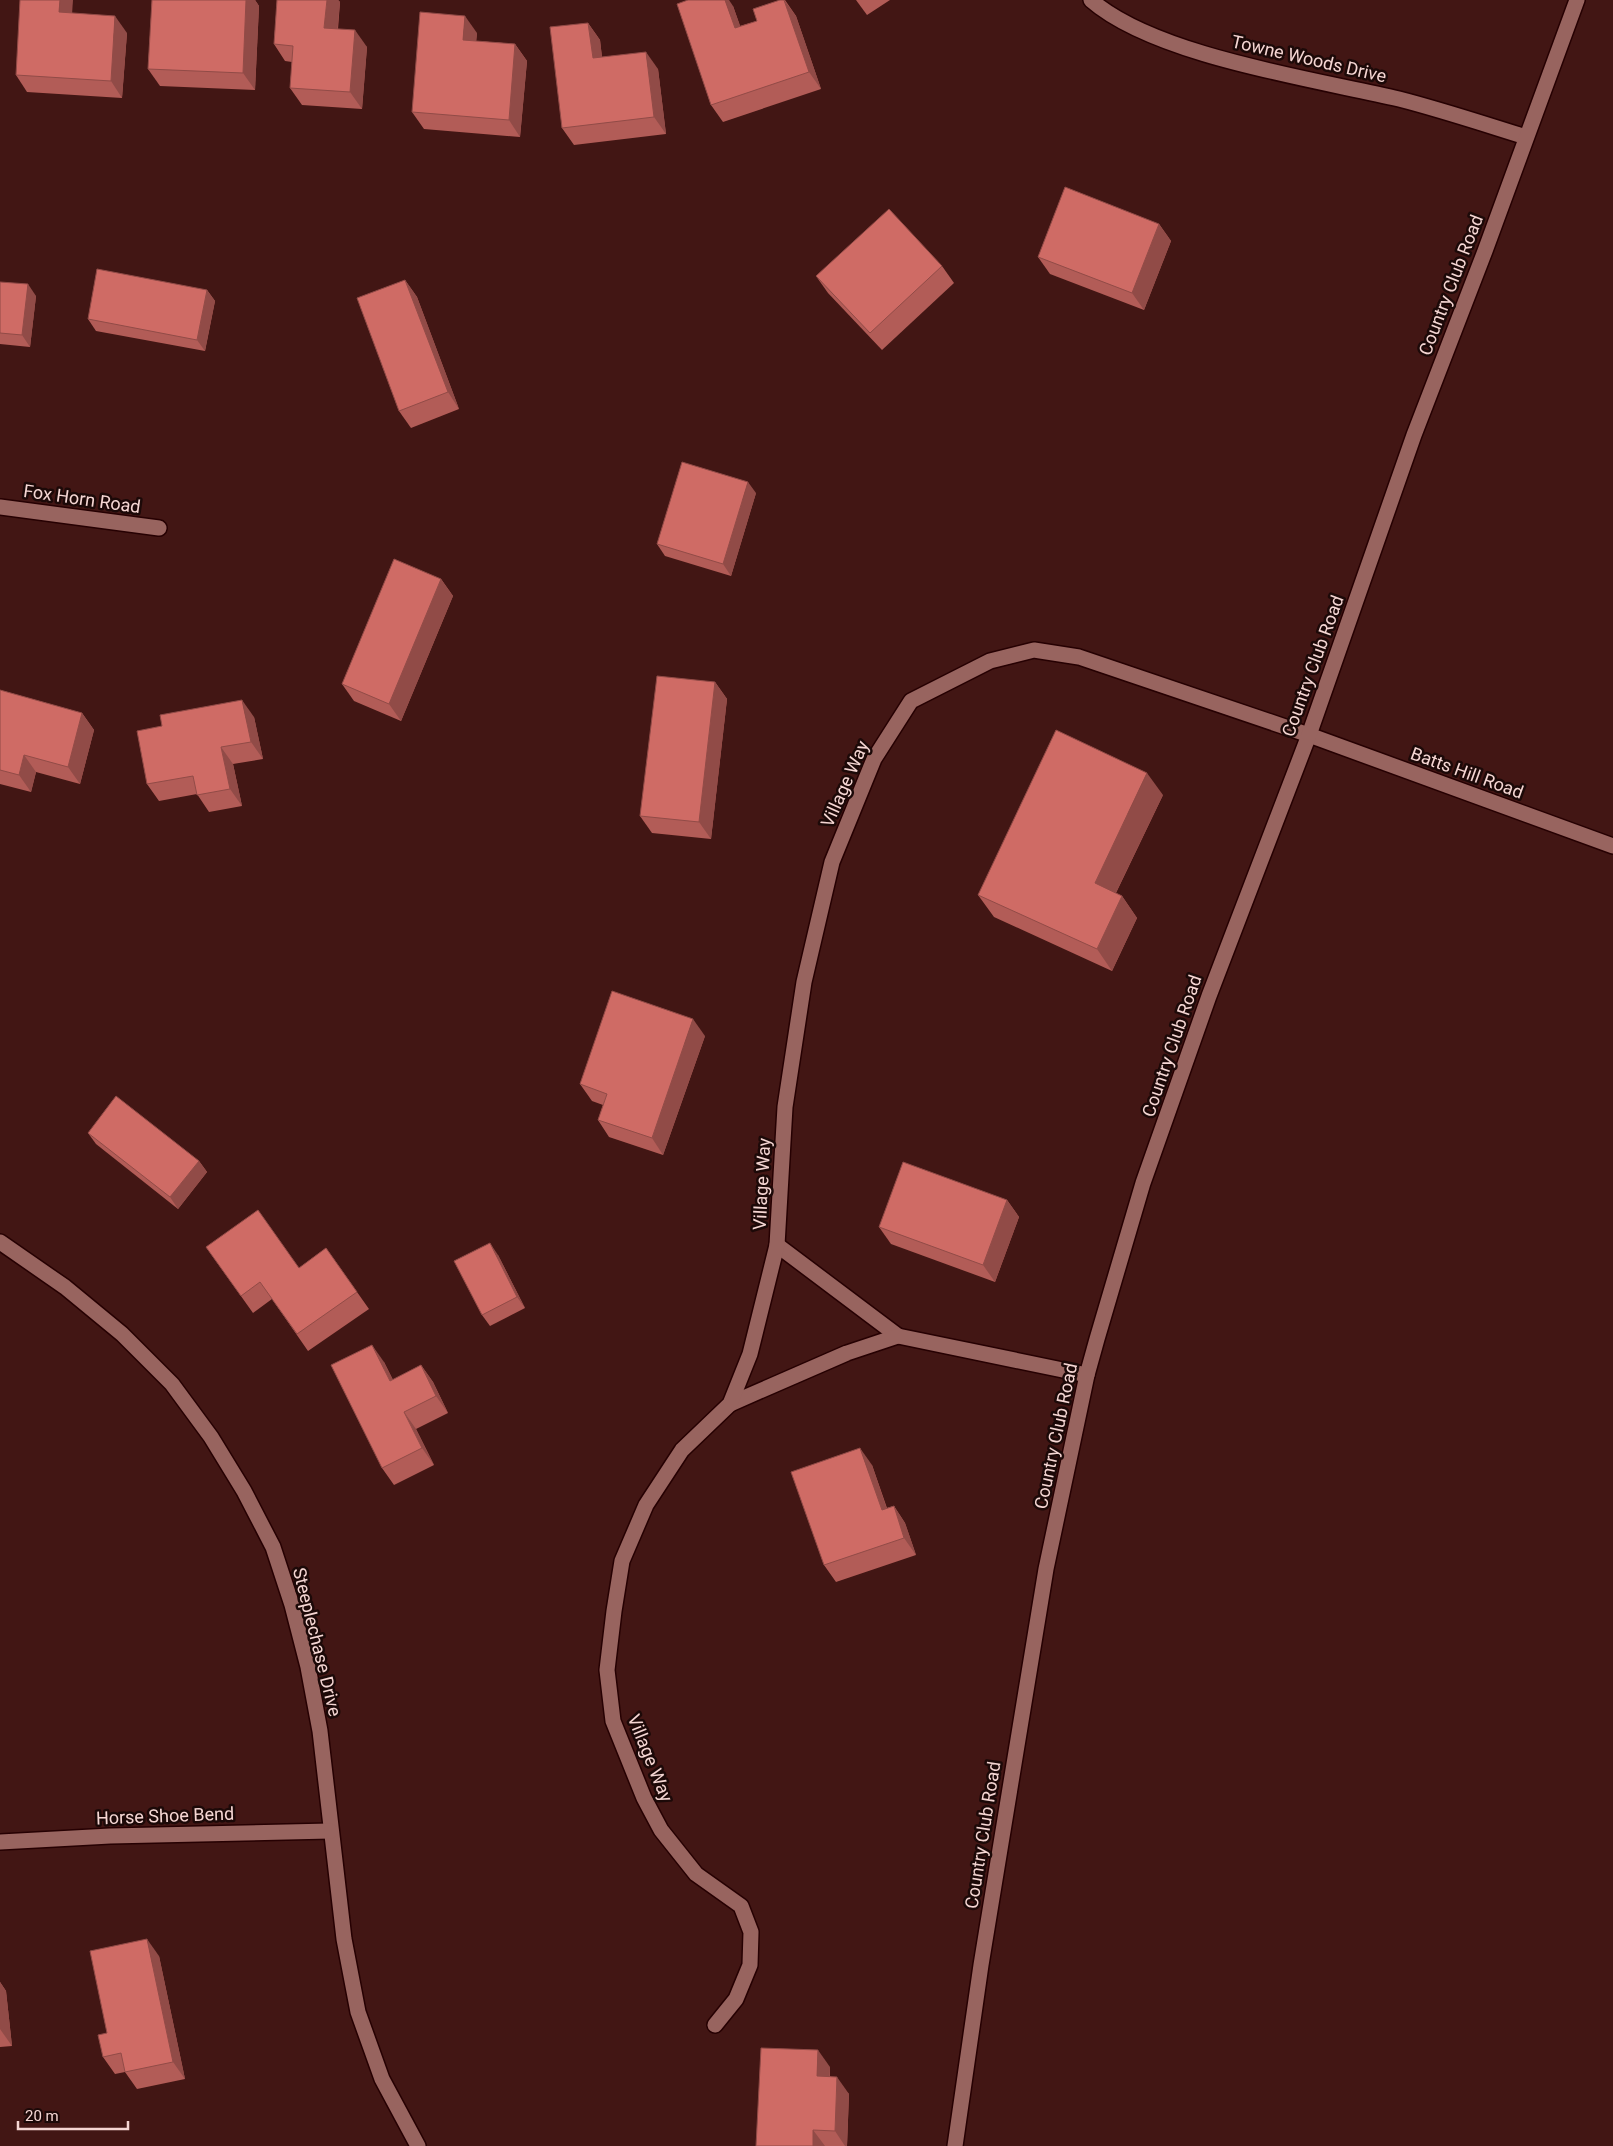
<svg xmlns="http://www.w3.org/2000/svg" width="1613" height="2146" viewBox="0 0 1613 2146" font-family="Roboto,sans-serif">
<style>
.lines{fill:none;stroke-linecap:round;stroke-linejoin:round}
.minor-casing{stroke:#260002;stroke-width:18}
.minor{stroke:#98645f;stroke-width:15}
.wall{fill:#b25c57}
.shaded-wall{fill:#914b47}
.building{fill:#cf6b65;stroke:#914b47}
.labels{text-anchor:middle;stroke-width:5;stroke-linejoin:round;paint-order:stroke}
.street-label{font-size:18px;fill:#f5d6d3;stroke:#1c0908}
</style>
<rect width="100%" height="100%" fill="#421614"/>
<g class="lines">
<g class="minor-casing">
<g id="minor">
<path d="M1091,0c64,56 223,79 308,99 43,11 85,25 127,38"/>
<polyline points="0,507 159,528"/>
<polyline points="0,1242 65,1287 122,1334 172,1384 211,1437 244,1491 273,1547 292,1605 308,1667 320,1731 344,1939 358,2012 382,2079 418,2146"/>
<polyline points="777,1245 898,1336"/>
<polyline points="730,1404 847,1353 898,1336 1087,1375"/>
<polyline points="0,1842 110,1836 330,1831"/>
<polyline points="715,2025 736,1999 750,1965 751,1932 741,1906 696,1874 661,1830 644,1798 613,1721 607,1670 614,1611 622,1561 646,1505 682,1450 730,1404 750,1354 777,1245 785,1107 804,982 832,862 874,759 911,701 990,661 1034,650 1079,657 1309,735 1613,846"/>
<polyline points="955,2146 981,1965 1046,1569 1087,1375 1097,1339 1143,1183 1209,996 1309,735 1414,435 1485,251 1577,0"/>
</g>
</g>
<use href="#minor" class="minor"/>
</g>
<g class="wall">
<polygon points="152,0 255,0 259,6 255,90 160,86 148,69"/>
<polygon points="277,0 338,0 340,2 338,29 367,47 362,109 302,105 290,88 292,62 285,61 274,44"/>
<polygon points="780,0 785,0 796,16 821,89 723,122 711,105 733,6 740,26 757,21"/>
<polygon points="856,0 890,0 867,15"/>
<polygon points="588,23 600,40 602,57 658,69 666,134 574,145 562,128"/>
<polygon points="127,33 122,98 27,92 16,75"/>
<polygon points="477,33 476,41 515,44 527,61 520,137 424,129 412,112"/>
<polygon points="1159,224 1171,241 1144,310 1050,274 1038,257"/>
<polygon points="942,266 954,283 882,350 828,293 816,276"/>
<polygon points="405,280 417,297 459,409 411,428 399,411"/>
<polygon points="0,282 36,296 30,347 0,344"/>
<polygon points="207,290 215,301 205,351 96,331 88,319"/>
<polygon points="756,493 731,576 665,556 657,544"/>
<polygon points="441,579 453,596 401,721 354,701 342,684"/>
<polygon points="715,682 727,699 711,839 652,833 640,816"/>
<polygon points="0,690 82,713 94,730 80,784 36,772 31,792 0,784"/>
<polygon points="254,717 263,759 233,764 242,806 209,812 197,794 159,801 147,784"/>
<polygon points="1163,795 1116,893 1122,896 1137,918 1112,971 994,917 978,895"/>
<polygon points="705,1036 663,1155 609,1137 598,1120 603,1105 592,1101 580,1084"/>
<polygon points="88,1133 199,1161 207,1172 178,1209 96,1144"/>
<polygon points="1007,1200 1019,1217 995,1282 891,1244 879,1227"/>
<polygon points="206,1247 299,1268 326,1248 369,1309 308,1351 272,1299 253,1313"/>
<polygon points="498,1255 525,1308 490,1326 482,1315"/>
<polygon points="384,1362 393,1380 421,1365 433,1382 448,1413 416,1429 434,1465 394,1485 382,1468"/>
<polygon points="872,1465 887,1508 894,1506 905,1523 916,1555 836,1582 824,1565"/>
<polygon points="159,1956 185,2079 137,2089 125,2072 115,2074 103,2057 107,2033"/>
<polygon points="0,1982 6,1991 12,2046 0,2047"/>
<polygon points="830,2067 830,2076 849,2094 847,2146 756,2146"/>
</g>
<g class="shaded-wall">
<polygon points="60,0 73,0 71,29 59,12"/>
<polygon points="246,0 255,0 259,6 255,90 243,73"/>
<polygon points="327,0 338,0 340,2 336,45 324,28"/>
<polygon points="725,0 729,0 733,6 747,45 735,28"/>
<polygon points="784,0 796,16 821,89 809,72"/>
<polygon points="115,16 127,33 122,98 111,81"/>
<polygon points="465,16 477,33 475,57 463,40"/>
<polygon points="588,23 600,40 604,75 593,58"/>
<polygon points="355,30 367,47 362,109 350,92"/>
<polygon points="515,44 527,61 520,137 509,120"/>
<polygon points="646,52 658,69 666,134 654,117"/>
<polygon points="1159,224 1171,241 1144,310 1132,293"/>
<polygon points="405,280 417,297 459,409 448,392"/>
<polygon points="28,284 36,296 30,347 22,335"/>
<polygon points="207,290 215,301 205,351 197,340"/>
<polygon points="748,482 756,493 731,576 723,564"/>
<polygon points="441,579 453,596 401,721 389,704"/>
<polygon points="715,682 727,699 711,839 699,822"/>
<polygon points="242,700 254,717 263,759 251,742"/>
<polygon points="82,713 94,730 80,784 68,767"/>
<polygon points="221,747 233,764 242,806 230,789"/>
<polygon points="24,755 36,772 31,792 19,775"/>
<polygon points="1147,773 1163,795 1110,905 1095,883"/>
<polygon points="1122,896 1137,918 1112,971 1097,949"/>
<polygon points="693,1019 705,1036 663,1155 652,1138"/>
<polygon points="199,1161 207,1172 178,1209 170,1197"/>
<polygon points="1007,1200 1019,1217 995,1282 983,1265"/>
<polygon points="490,1243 498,1255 525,1308 517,1297"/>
<polygon points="372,1345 384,1362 402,1398 390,1381"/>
<polygon points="421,1365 433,1382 448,1413 436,1396"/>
<polygon points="404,1412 416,1429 434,1465 422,1448"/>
<polygon points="860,1448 872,1465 893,1527 882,1510"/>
<polygon points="894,1506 905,1523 916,1555 904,1538"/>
<polygon points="147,1939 159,1956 185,2079 173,2062"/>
<polygon points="0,1982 6,1991 12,2046 0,2029"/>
<polygon points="818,2050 830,2067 829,2093 817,2076"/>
<polygon points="837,2077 849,2094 847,2146 845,2146 835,2131"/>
<polygon points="813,2130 825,2146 813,2146"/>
</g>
<g class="building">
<polygon points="20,0 60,0 59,12 115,16 111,81 16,75"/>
<polygon points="152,0 246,0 243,73 148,69"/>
<polygon points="277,0 327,0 324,28 355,30 350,92 290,88 293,46 274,44"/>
<polygon points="688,0 725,0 735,28 757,21 753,9 780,0 784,0 809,72 711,105 677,4"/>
<polygon points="420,12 465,16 463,40 515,44 509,120 412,112"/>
<polygon points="588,23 593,58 646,52 654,117 562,128 550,27"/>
<polygon points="1065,187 1159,224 1132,293 1038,257"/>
<polygon points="889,209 942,266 870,333 816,276"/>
<polygon points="97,269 207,290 197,340 88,319"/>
<polygon points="405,280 448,392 399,411 357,298"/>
<polygon points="0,282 28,284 22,335 0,333"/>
<polygon points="682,462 748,482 723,564 657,544"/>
<polygon points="394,559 441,579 389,704 342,684"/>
<polygon points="657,676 715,682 699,822 640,816"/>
<polygon points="0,690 82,713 68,767 24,755 19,775 0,770"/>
<polygon points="242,700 251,742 221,747 230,789 197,795 193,776 147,784 137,731 162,726 160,715"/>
<polygon points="1056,730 1147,773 1095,883 1122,896 1097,949 978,895"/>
<polygon points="612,991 693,1019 652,1138 598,1120 607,1094 580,1084"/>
<polygon points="116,1096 199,1161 170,1197 88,1133"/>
<polygon points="903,1162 1007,1200 983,1265 879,1227"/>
<polygon points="258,1210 299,1268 326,1248 357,1292 297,1334 260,1282 241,1296 206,1247"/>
<polygon points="490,1243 517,1297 482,1315 454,1261"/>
<polygon points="372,1345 390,1381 421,1365 436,1396 404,1412 422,1448 382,1468 331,1365"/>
<polygon points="860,1448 882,1510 894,1506 904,1538 824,1565 791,1472"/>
<polygon points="147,1939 173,2062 125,2072 121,2053 103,2057 98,2035 107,2033 90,1951"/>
<polygon points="761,2048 818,2050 817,2076 837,2077 835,2131 813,2130 813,2146 756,2146"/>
</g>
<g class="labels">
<g class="street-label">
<text transform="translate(1309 59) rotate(13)" y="6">Towne Woods Drive</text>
<text transform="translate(1451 285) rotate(-69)" y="6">Country Club Road</text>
<text transform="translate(82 499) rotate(8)" y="6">Fox Horn Road</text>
<text transform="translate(1313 666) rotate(-70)" y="6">Country Club Road</text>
<text transform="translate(1467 773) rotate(20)" y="6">Batts Hill Road</text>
<text transform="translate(845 784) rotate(-66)" y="6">Village Way</text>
<text transform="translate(1172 1046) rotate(-71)" y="6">Country Club Road</text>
<text transform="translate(762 1184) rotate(-87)" y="6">Village Way</text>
<text transform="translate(1056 1436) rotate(-78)" y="6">Country Club Road</text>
<text transform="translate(317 1642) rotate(76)" y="6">Steeplechase Drive</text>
<text transform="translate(650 1758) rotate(68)" y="6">Village Way</text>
<text transform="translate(165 1816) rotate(-2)" y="6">Horse Shoe Bend</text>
<text transform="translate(983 1835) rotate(-81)" y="6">Country Club Road</text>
</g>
</g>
<path d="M18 2121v8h110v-8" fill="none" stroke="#f5d6d3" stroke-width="2.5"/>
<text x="25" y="2121" font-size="15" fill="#f5d6d3" stroke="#1c0908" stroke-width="4" paint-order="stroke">20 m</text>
</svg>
